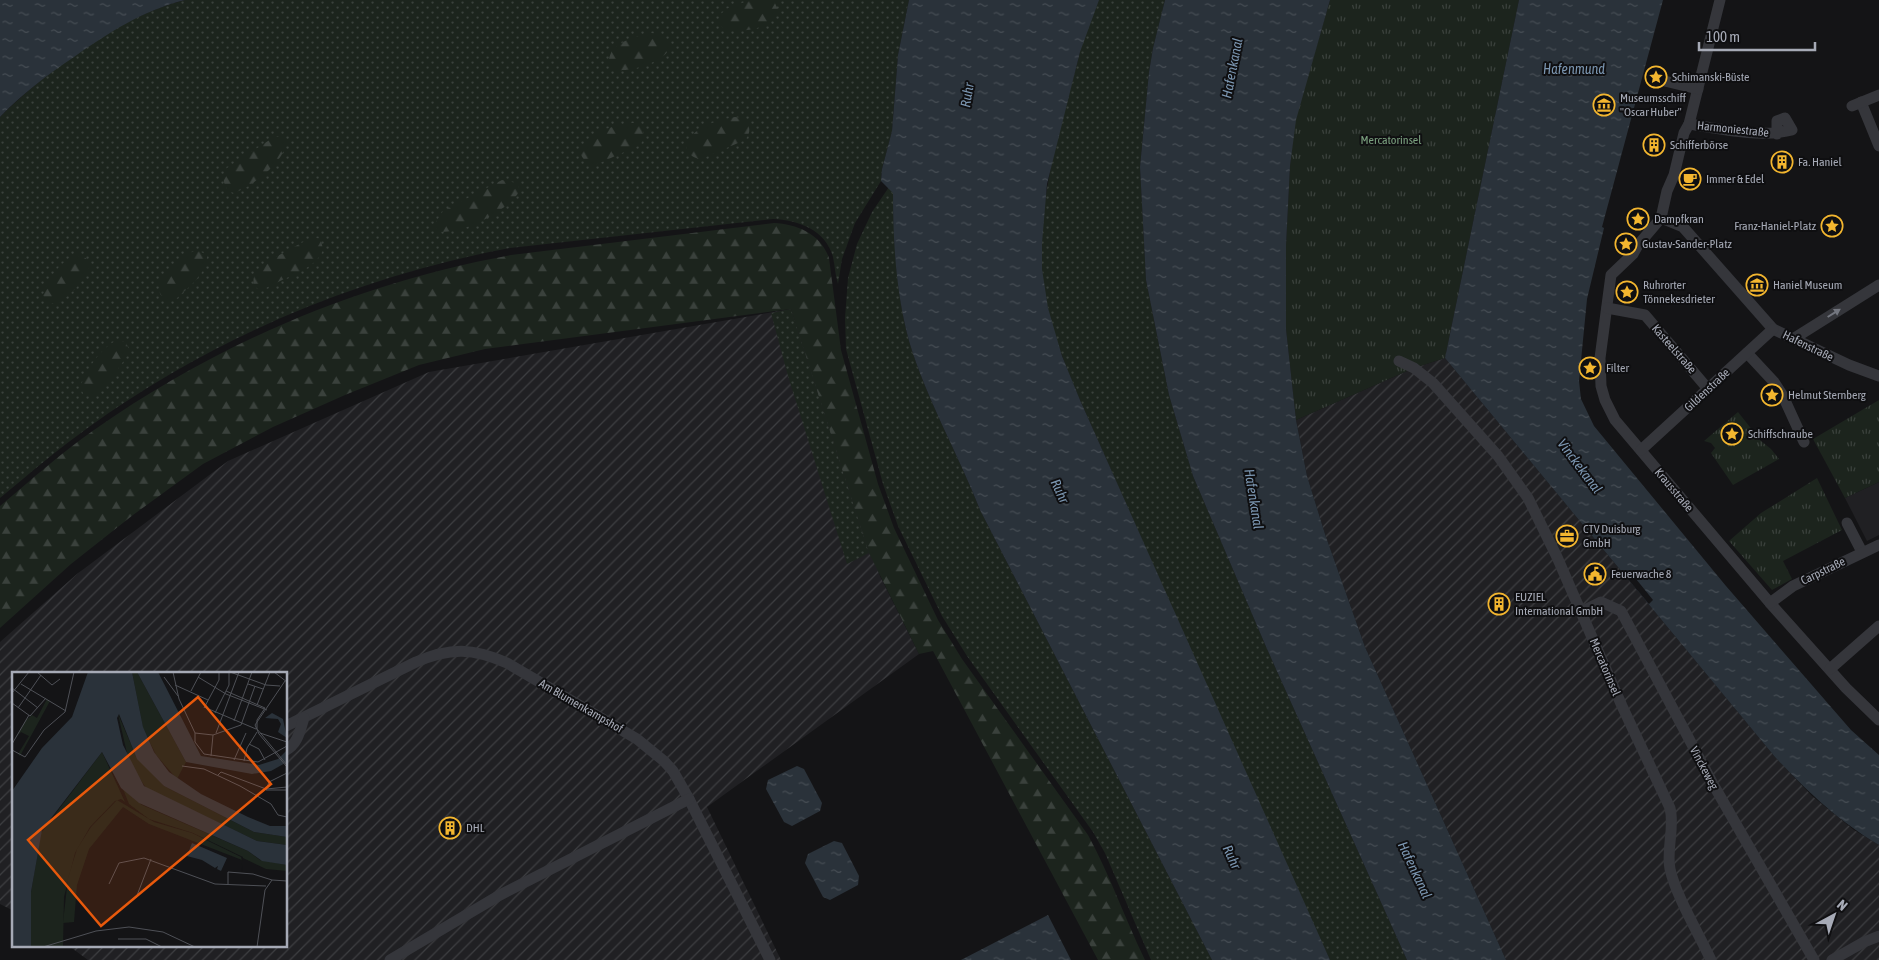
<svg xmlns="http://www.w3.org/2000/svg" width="1879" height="960" viewBox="0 0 1879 960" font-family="'Asap Condensed',sans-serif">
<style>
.built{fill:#202023}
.industrial{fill:url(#industrial-furrows)}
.grass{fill:url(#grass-dots)}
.forest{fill:url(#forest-firs)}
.park{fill:url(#park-tufts)}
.water{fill:url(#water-ripples)}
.pier{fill:#141416}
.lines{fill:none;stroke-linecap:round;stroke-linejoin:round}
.minor{stroke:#35363b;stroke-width:11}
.oneway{fill:#73767f}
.labels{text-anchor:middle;stroke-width:4;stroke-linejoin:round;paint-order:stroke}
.poi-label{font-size:12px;fill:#a6aab6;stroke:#0f0f11;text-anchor:start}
.street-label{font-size:12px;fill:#a6aab6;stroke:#0f0f11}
.park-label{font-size:12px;fill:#7ca280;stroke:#0f0f11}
.water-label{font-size:14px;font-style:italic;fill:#7c97b2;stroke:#0f0f11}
.inset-road{fill:none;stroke:#4e5056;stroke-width:1}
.view{fill:#e8590c;fill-opacity:0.15;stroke:#e8590c;stroke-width:2.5}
.inset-edge{fill:none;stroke:#a6aab6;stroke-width:2.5}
</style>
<defs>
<pattern id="industrial-furrows" width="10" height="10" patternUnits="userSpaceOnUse" patternTransform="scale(1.25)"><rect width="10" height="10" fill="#202023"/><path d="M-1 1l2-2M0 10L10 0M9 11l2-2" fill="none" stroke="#3d3e41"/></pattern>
<pattern id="grass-dots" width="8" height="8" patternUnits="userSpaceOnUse" patternTransform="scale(1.25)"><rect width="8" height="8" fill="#1c241d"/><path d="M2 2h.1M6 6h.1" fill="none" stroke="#3a413c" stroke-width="1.8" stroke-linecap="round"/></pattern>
<pattern id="forest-firs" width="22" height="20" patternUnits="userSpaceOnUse" patternTransform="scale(1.25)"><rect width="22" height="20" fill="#1c241d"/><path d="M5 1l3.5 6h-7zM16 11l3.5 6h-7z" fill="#3a413c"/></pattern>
<pattern id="park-tufts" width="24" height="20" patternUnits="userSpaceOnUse" patternTransform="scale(1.25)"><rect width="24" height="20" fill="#1c241d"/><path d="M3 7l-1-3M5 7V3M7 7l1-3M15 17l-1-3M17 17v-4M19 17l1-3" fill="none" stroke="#3a413c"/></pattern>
<pattern id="water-ripples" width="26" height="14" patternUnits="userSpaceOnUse" patternTransform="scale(1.25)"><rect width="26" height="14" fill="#2a323a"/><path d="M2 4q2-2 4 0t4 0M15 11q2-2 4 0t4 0" fill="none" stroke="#464d54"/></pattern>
</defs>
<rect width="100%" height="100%" fill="#141416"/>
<polygon class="built" points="1879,482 1879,535 1867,541 1845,498"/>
<g class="industrial">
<polygon points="791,309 880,576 919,654 707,807 781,960 88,960 69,946 286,946 286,674 14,674 14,911 0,904 0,642 77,574 228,461 429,372"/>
<polygon points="1445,358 1775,757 1812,796 1854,830 1879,845 1879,960 1506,960 1365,647 1325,534 1307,476 1296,420 1414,368"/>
</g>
<g class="grass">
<path d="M185,0h724l-11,55 -6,76 -10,38 -1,12 -26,42 -13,36 -4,25c-3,-9 -3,-18 -5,-27 -7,-27 -35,-37 -60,-38l-263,29c-150,28 -297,89 -421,179 -31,22 -60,47 -89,71v-381c48,-47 119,-101 185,-117z"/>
<path d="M1098,0h67l-12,48 -4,24 -9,95 6,113 23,115 24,81 74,173 140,311h-77l-23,-48 -227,-512c-18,-42 -35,-85 -38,-131 -5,-71 21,-149 38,-217l-1,-2z"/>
<path d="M889,187l4,6c1,49 3,100 16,148 18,60 49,112 71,169l232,450h-61l-46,-107 -12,-21 -126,-176 -25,-40 -44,-90 -15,-42 -37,-135 -1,-31 3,-40 9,-34 15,-32z"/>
<polygon points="791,309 869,553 847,564 788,376 771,313"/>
</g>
<g class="forest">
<path d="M750,0l24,1 4,9c-3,5 -4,9 -9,13 -8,6 -40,12 -47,4 -2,-4 -2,-8 -2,-12l6,-6z"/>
<path d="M652,33l8,3 10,10c-2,14 -34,24 -47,24 -6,1 -10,-3 -14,-6 -2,-21 27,-28 43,-31z"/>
<path d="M735,117l8,1c7,8 9,13 2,22l-44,19c-9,-1 -11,-4 -15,-12 6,-21 30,-26 49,-30z"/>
<path d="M629,123h9c7,8 8,14 2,22l-45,20c-8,-1 -11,-4 -15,-12 6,-21 30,-26 49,-30z"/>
<path d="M274,137h7l4,4c3,19 -34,46 -51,52l-6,-2c-5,-9 -7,-14 -1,-23z"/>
<path d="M502,180l15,3 3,7c-10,20 -60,46 -82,41l-4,-6 9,-14z"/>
<path d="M774,223c23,1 47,11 55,35l12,92 37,134 16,44 44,92 24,39 126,176c22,40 37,84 57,125h-47l-165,-309 -14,3 -50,-101 -78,-244 -306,40 -66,16 -74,30 -72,32 -70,37 -70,51 -62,49 -71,64v-122c31,-26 61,-53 94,-76 125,-88 268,-148 417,-175z"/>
<path d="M313,237l7,2c2,5 4,10 1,15 -9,17 -42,25 -58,36h-4l-6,-5c1,-3 0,-5 1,-8 5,-14 46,-33 59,-40z"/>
<path d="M199,251l8,4c0,19 -18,32 -31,44h-11l-5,-5 -1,-10 9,-13 18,-18z"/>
<path d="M74,255l12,3 4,8c-6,17 -19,27 -32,38l-11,-1 -4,-8c6,-18 15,-30 31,-40z"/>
<path d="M118,339l8,4 4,8c-6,10 -27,41 -37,44 -3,1 -6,0 -9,0l-4,-8c8,-20 19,-37 38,-48z"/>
</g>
<g class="park">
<polygon points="1330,0 1519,0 1445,358 1414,368 1296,420 1286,329 1286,246 1290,166 1295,120"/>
<polygon points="1879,400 1879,482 1845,498 1813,439"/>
<polygon points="1738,412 1761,441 1771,449 1779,459 1733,485 1711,453 1715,448 1711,443 1704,441"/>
<polygon points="1817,478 1842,530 1783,561 1792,579 1772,590 1729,541 1761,513"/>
</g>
<g class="water">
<path d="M0,0h185c-41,10 -77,33 -111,57 -27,18 -52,37 -74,60z"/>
<path d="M909,0h190l-19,52 -33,132 -5,59v26l6,39 14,48 18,44 250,560h-118l-232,-450c-22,-57 -53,-109 -71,-169 -13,-48 -16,-99 -16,-148l-12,-12 1,-12 10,-38 6,-76z"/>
<polygon points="1165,0 1330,0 1296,120 1290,166 1286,246 1286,329 1296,420 1307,476 1325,534 1365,647 1506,960 1407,960 1267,649 1193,476 1169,395 1146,280 1140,167 1149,72 1153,48"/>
<path d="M1519,0h144l-61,227 2,1 -17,71 -8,82 2,18 13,27 132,160 125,144 28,25v90c-42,-25 -71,-53 -104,-88l-330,-399z"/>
<polygon points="797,766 804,769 822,803 820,811 792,826 784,822 766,789 768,780"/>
<polygon points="834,841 842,843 859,876 858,885 830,900 823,897 805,863 808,854"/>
<polygon points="1048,915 1071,960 961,960"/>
</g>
<polygon class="pier" points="1632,574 1653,600 1649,604 1627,578"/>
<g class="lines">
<g class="minor">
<polyline points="1720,0 1689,124 1684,133 1674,175 1667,191 1661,218 1638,245 1633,254 1611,275 1600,358 1601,386 1605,400 1615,420 1770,603 1846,688 1879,720"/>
<polyline points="1652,78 1698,89"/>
<polyline points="1861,102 1879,146"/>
<polyline points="1852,106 1879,95"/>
<path d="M1689,124c31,5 72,14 103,6l-7,-12 -8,3v13"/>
<polyline points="1661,218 1683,227 1773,329 1849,365 1879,376"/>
<polyline points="1607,308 1645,315 1708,389"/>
<polyline points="1793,339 1879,285"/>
<polyline points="1747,353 1774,382 1783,396 1804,442"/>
<path d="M1399,361l15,7 19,15 65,73 30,42 29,59 65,149 48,102c5,20 -4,41 0,61 6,27 29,65 41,91"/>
<polyline points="1641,450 1773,329"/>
<polyline points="1847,523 1862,552"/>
<polyline points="1770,603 1793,586 1879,545"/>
<polyline points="1581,612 1601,602 1621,611 1713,784 1814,960"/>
<polyline points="1830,669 1879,626"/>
<path d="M286,726l130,-64c35,-15 57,-14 91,1l130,76 27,22 9,10 16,28 81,161"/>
<path d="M286,750c12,-6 14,-20 18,-32"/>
<polyline points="390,960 500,895 689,799"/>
<polyline points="1832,960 1864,942 1879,936"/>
</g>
</g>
<defs><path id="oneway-solid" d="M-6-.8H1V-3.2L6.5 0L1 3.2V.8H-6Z" transform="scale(1.25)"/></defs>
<use class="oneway" href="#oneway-solid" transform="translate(1834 313) rotate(-32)"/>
<defs>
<g id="sight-ring" transform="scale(1.125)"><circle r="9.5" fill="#0f0f11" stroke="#f3b62f" stroke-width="1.5"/><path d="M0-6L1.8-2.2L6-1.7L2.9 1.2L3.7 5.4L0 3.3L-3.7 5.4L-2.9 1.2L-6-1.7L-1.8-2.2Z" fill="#f3b62f"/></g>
<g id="museum-ring" transform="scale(1.125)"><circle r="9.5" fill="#0f0f11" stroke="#f3b62f" stroke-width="1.5"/><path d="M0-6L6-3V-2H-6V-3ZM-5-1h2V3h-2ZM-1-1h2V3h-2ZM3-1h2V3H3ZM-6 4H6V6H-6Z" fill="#f3b62f"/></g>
<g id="building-ring" transform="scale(1.125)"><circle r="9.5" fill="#0f0f11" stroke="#f3b62f" stroke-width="1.5"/><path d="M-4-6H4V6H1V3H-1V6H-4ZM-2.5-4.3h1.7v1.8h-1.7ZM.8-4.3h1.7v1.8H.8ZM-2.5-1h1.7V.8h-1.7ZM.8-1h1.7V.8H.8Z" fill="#f3b62f"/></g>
<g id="cafe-ring" transform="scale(1.125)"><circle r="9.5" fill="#0f0f11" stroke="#f3b62f" stroke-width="1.5"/><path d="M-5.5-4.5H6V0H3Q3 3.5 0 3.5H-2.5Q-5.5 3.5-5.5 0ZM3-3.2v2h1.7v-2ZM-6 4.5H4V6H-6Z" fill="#f3b62f"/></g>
<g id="office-ring" transform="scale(1.125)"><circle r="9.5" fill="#0f0f11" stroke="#f3b62f" stroke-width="1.5"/><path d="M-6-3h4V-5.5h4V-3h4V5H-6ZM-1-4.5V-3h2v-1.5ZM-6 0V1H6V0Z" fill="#f3b62f"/></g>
<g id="civic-ring" transform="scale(1.125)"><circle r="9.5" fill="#0f0f11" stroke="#f3b62f" stroke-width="1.5"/><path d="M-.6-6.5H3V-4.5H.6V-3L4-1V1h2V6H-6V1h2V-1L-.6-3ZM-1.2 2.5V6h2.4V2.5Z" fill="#f3b62f"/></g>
</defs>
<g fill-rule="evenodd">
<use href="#sight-ring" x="1656" y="77"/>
<use href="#museum-ring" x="1604" y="105"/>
<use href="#building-ring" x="1654" y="145"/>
<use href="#building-ring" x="1782" y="162"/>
<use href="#cafe-ring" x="1690" y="179"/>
<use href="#sight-ring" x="1638" y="219"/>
<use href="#sight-ring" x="1832" y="226"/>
<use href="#sight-ring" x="1626" y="244"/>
<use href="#museum-ring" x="1757" y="285"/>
<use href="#sight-ring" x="1627" y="292"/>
<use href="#sight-ring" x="1590" y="368"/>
<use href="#sight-ring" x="1772" y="395"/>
<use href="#sight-ring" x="1732" y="434"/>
<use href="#office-ring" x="1567" y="536"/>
<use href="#civic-ring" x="1595" y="574"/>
<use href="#building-ring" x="1499" y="604"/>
<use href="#building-ring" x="450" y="828"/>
</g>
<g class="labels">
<g class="poi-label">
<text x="1672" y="81">Schimanski-Büste</text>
<text x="1620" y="102">Museumsschiff<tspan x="1620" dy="14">"Oscar Huber"</tspan></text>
<text x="1670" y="149">Schifferbörse</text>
<text x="1798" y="166">Fa. Haniel</text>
<text x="1706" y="183">Immer &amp; Edel</text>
<text x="1654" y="223">Dampfkran</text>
<text x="1816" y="230" text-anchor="end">Franz-Haniel-Platz</text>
<text x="1642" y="248">Gustav-Sander-Platz</text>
<text x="1643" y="289">Ruhrorter<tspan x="1643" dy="14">Tönnekesdrieter</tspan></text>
<text x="1773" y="289">Haniel Museum</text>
<text x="1606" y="372">Filter</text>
<text x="1788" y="399">Helmut Sternberg</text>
<text x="1748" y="438">Schiffschraube</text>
<text x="1583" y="533">CTV Duisburg<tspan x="1583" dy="14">GmbH</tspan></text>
<text x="1611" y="578">Feuerwache 8</text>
<text x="1515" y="601">EUZIEL<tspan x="1515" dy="14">International GmbH</tspan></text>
<text x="466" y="832">DHL</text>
</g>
<g class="street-label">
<text transform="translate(1733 129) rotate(6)" y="4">Harmoniestraße</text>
<text transform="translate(1808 346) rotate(26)" y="4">Hafenstraße</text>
<text transform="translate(1674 349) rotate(49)" y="4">Kasteelstraße</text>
<text transform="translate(1707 390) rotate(-43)" y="4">Gildenstraße</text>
<text transform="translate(1674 490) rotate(50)" y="4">Krausstraße</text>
<text transform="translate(1823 571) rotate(-26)" y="4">Carpstraße</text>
<text transform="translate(1605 667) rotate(67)" y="4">Mercatorinsel</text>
<text transform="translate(581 706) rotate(30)" y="4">Am Blumenkampshof</text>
<text transform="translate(1704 768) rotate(62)" y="4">Vinckeweg</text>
</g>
<g class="park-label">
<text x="1391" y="144">Mercatorinsel</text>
</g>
<g class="water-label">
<text transform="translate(1232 68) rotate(-79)" y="5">Hafenkanal</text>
<text x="1574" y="74">Hafenmund</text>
<text transform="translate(967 95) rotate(-81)" y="5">Ruhr</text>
<text transform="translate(1580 466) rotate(53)" y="5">Vinckekanal</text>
<text transform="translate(1060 491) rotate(65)" y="5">Ruhr</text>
<text transform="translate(1254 499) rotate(81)" y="5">Hafenkanal</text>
<text transform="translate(1232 857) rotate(65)" y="5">Ruhr</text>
<text transform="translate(1415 870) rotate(65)" y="5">Hafenkanal</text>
</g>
</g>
<g transform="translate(12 672)">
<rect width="275" height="275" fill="#141416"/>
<path d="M106,42l18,42 28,30 90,46 33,5v8l-30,-4 -111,-53 -17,-26zM90,80l23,50 -4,-3 -6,2 -25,26 -15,26 -11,44 -1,50h-32v-55l10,-59zM111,117l19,16 106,46 12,9 27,5v6l-21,-2 -23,-11 -1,14 1,-15 -50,-24 -44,-14 -20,-15z" fill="#1c241d"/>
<path d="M35,27l3,2 -30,55 -2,-2 11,-18 -8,-4 -5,5 10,-17 6,-5 5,3zM105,128l37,22 38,11 49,24 1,4 -1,11 1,-12 -93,-36 -26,-17 -34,42 -12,36 -3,37 -11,1 5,-45 9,-29 14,-22z" fill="#1c241d"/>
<path d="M120,0h5l49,90 -9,17 -21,-24 -13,-27z" fill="#1c241d"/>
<path d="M76,0h44l11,55 11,25 15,20 32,22 47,23 22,9h17v11l-33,-5 -90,-46 -27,-27 -18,-45 -2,4 6,27 21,41 113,55 30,4v20l-25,-4 -14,-10 -109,-48 -18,-15 -19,-36 -60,78 -11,62v55h-19v-156l30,-43 30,-31zM125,0h21l43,84 58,9 19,-6 9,-9v12l-16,9 -19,3 -66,-12zM260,41l11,6 4,19 -9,-6 3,-8 -3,-5 -13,-1zM180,171l35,15 -6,13 -4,-2 1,-3 -3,2 -13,-8 -15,-4z" fill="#2a323a"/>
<path class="inset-road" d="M25,0l15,13 8,-6M161,0l6,27 16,34v9l9,12 54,8 29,-16M218,0l36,13 14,1M262,0l13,10M152,5l14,19M186,5l28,17 41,16M273,9l-30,44 4,9 28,33M9,12l45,27M236,12l15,5M163,13l33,15M0,16l26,20M179,19l10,-19M214,19l39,17 -8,12v9l30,36M0,21l17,-21M0,31l18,13 16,-18M245,33l13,-33M192,35l52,22M6,36l23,-33M192,36l15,-28v-8M203,41l14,-28v-13M222,49l18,-49M183,61l18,2 28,-10 14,-39M204,61l23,-61M248,61l27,9M0,72l17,-29M237,72l10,5 6,11M0,78l13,7 19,-27 21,-18 9,-40M199,84l2,-21M222,88l12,-27M232,89l3,-13 10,-16M170,94l22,3 36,17 31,18 7,11 9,2M275,101l-18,9 -3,8h21M206,103l3,-3 45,17 21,-2M260,208l15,1M97,212l10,-21 25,-5 71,26 51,2M216,212v-12l25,2 19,6M124,226l15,-39M106,267h28l16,8M31,275l53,-16 33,-4 34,5 32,15M245,275l8,-57 7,-10"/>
<path class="view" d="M186,25l73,87 -170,142 -73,-86z"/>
<rect width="275" height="275" class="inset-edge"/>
</g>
<g transform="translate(1834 915) rotate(40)" stroke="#0f0f11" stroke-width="4" paint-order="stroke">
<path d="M0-4L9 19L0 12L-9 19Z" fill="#a6aab6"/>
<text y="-8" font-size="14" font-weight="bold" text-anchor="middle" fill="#a6aab6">N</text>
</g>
<path d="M1699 42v8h116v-8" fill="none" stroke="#a6aab6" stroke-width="2.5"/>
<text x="1706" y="42" font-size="15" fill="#a6aab6" stroke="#0f0f11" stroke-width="4" paint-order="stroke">100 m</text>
</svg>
